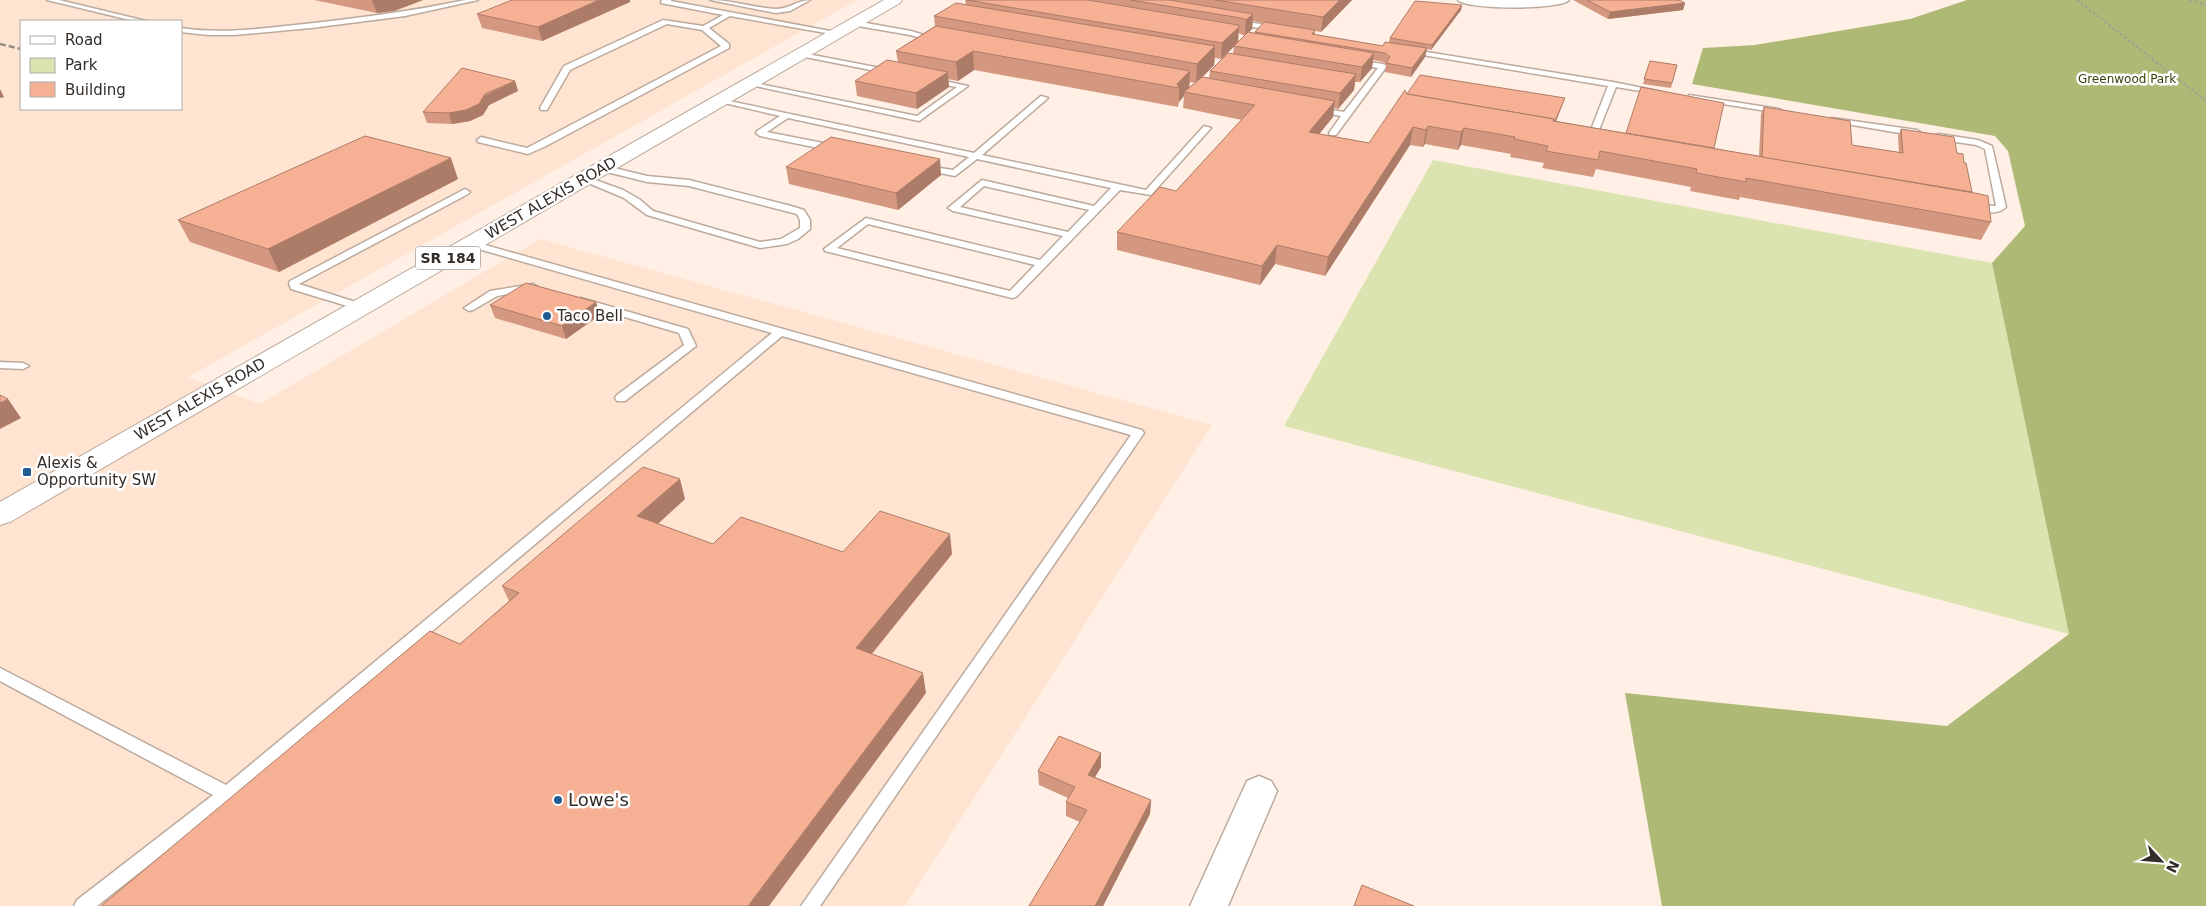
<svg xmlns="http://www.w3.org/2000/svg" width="2206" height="906" viewBox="0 0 2206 906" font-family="'DejaVu Sans',sans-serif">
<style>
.built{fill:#fee4d1;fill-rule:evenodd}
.green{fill:#dbe4b1}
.forest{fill:#aeb976}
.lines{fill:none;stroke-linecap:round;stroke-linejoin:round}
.service-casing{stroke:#bcaa9d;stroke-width:3}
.minor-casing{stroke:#bcaa9d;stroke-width:3}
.primary-casing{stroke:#bcaa9d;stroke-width:2}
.path{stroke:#a79b92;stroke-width:2;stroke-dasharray:2.5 2.5;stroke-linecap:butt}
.service{fill:#fff;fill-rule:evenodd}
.minor{fill:#fff;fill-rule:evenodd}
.primary{fill:#fff;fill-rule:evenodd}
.rail{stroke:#948981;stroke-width:2.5;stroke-dasharray:6 3;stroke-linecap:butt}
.wall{fill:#d49880;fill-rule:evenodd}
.shaded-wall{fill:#ac7c68}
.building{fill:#f6b195;stroke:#ac7c68}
.poi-dot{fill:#205d94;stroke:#fff;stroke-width:2}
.labels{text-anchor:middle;stroke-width:5;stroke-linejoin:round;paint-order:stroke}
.far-park-label{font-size:12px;fill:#3a400c;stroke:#fff}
.shield{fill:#fff;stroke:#706b68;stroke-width:1}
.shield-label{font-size:14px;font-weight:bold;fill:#332c27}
.street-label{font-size:15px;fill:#332c27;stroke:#fff}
.poi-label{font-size:15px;fill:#332c27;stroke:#fff;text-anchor:start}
.near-poi-label{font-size:18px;fill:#332c27;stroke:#fff;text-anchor:start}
</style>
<rect width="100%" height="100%" fill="#ffefe4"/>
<path class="built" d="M0,0h857l-669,377 72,27 280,-165 672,186 -307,481h-905zM21,21h160v88h-160z"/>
<polygon class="green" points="1433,160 1992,263 2069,634 1284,426"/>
<polygon class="forest" points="1967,0 2206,0 2206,906 1662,906 1625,693 1947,726 2069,634 1992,263 2025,226 2008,151 1995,136 1692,84 1703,48 1755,45 1910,19"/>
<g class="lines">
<g class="service-casing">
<g id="service">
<polygon points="47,0 59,0 146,21 134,21"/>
<path d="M465,0h13l-73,16 -94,12 -77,7h-26l-27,-3v-4c39,6 76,1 114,-3 57,-6 114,-13 170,-25z"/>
<polygon points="662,0 671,0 671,1 841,33 837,35 730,16 709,28 729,44 729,48 546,146 528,154 478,142 477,140 481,137 527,148 721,46 702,30 667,24 570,70 547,110 541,110 540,108 564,66 663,20 703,26 723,15 661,3"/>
<path d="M710,0c22,0 44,8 67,9 12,0 21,-9 33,-9l-20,11 -14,2z"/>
<polygon points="1236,20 1278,27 1282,29 1278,31 1233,24 1233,20"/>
<polygon points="855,21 911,31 940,40 936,42 910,35 852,25 852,21"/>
<polygon points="1408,49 1613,82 1662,92 1658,94 1616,87 1595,140 1591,143 1587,140 1608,86 1411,53 1407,51"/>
<polygon points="797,52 891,70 895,72 891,74 800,56 797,56"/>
<polygon points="1353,60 1383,64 1387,66 1336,135 1330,135 1329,133 1341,116 1314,111 1314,107 1344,112 1378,68 1353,64"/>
<polygon points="930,78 968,86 919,121 746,84 750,82 917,116 957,87 930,82"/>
<polygon points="1689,95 1779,109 1783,111 1779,113 1692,99 1689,99"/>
<path d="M1041,96l7,2 -66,57 164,35 58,-64 7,2 -60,67 -31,-5 -104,107 -4,1 -187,-47 -1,-2 42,-31 174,42 23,-24 -110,-25 -5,-3 34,-28 112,26 17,-18 -134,-29 -22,17 -31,-6 -4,-3 1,-2 32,5 16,-13 -181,-39 -21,14 66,13 4,3 -4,3 -73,-15 -4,-3 1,-2 23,-15 -64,-15 4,-2 254,54zM984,186l105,24 -21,22 -108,-25zM868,224l167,41 -25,26 -173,-43z"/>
<polygon points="1832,118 1917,130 1921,133 1917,136 1835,122 1831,120"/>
<path d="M1939,134l39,6 14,6 14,61c-9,9 -24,5 -35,3v-4l3,-1 22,1 -11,-57 -9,-4 -40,-6v-4z"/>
<polygon points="602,165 647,176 689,180 791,206 804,210 810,220 810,229 798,239 787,244 760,248 647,215 624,198 579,179 581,177 587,177 623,190 639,199 653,211 760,242 781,239 800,228 800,220 797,214 689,186 647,182 599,170 599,166"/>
<polygon points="465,189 470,192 468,194 299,284 365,305 366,307 365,309 357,309 291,289 289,283 290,281"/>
<polygon points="471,241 1142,430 1144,433 820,906 801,906 1131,435 782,336 233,799 97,906 74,906 77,900 213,795 0,681 0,668 226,785 772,333 468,246 466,244"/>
<polygon points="533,284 538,287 537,289 497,296 473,310 469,311 464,308 490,291"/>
<polygon points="581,298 688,329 696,346 625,401 617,401 615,398 617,395 684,345 679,333 577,303 576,301 577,299"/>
<polygon points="0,362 23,363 29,366 23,369 0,368"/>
</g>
</g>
<g class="minor-casing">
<g id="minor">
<path d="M1458,0h111c-8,10 -103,10 -111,0z"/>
<polygon points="1259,776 1271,781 1277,791 1228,906 1190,906 1247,781"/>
</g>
</g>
<g class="primary-casing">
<polygon id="primary" points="884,0 902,0 900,3 10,522 0,525 0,502"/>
</g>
<g class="path">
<polyline points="2077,0 2206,101"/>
<polyline points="2190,0 2206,5"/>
</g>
<use href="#service" class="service"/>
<use href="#minor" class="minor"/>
<use href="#primary" class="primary"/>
<polyline class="rail" points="0,44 21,49"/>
</g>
<g class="wall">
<polygon points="314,0 423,0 394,11 377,13"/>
<path d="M965,0h387l-31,32 -6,-1v4l68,11 6,-4 1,-4 72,-33 -1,5 -30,40 -4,-1 -2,8 -14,20 -26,-5 1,-8 -3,-2 -10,-2 -1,8 -12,14h-5l-1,8 -16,19 -4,-1 -1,9 -14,17 50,9 38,-49 156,9 -7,18 203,35 2,-42 3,-7 88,38 47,8 -1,-17 3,-7 56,24 15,39 19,30 -10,18 -241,-43 -1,3 -49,-9 1,-4 -95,-18 -3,8 -51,-9 2,-5 -34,-6 1,-3 -50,-9 -3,5 -33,-6 -2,3 -13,-2 -85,131 -50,-12 -15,21 -143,-35v-18l59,-41 66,-71 -59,-12 1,-12 -5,6 -1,5 -204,-37 -16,11 -10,-2 1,8 -32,22 -60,-13 -2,-15 43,-19 -2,-11 39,-25 -1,-10 32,-12zM1253,21l11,2 -9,9 -1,2 -6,-1 4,-4zM1238,33l7,3 -7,6zM1234,46l-1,8 -23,17 -1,7 -6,-1 11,-12 1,-7 6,1zM1190,82l5,1 -6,4z"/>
<polygon points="1573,0 1679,0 1685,3 1683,10 1608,19"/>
<polygon points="630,2 542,41 482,28 477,14"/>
<polygon points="1650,61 1677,65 1671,88 1643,84"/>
<polygon points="515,81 518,91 489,105 483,115 470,121 452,124 427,123 423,112"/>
<polygon points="786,167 941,175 898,210 789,184"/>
<polygon points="458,179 279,272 190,242 178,220"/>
<polygon points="596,302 600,315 566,339 495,318 490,305"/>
<polygon points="685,499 658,524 713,544 843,552 952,554 872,654 926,693 460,644 509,601 502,586"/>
<polygon points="1101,753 1101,767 1095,777 1151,800 1150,814 1103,906 1029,906 1080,822 1066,816 1066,802 1068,798 1039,785 1038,771"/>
</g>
<g class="shaded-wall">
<polygon points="372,0 423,0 394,11 377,13"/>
<polygon points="599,0 630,0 630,2 542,41 538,27"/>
<polygon points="1340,0 1352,0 1321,32 1323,17"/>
<polygon points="1685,3 1683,10 1608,19 1610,12"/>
<polygon points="1462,5 1461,10 1431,50 1432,45"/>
<polygon points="1253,14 1252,29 1245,36 1246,20"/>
<polygon points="1239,27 1238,43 1221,59 1222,43"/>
<polygon points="1215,46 1214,65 1196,83 1197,64"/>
<polygon points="1427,48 1425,57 1411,77 1412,68"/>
<polygon points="973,51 974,70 958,81 956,62"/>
<polygon points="1374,53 1372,68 1360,82 1362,67"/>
<polygon points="1190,71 1189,90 1184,92 1184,96 1179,102 1179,88 1177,84"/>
<polygon points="948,72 949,87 917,109 916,93"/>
<polygon points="1356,74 1354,90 1338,109 1340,93"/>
<polygon points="515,81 518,91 489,105 483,115 470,121 452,124 449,113"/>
<polygon points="0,89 4,97 0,98"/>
<polygon points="1565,98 1563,103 1553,129 1554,123"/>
<polygon points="1335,101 1333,117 1307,149 1309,132"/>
<polygon points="1428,126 1425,144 1423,147 1426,130"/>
<polygon points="1413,127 1410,145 1325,276 1328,257"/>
<polygon points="1464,128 1461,145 1458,150 1461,132"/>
<polygon points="451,158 458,179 279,272 268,249"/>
<polygon points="940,159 941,175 898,210 896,193"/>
<polygon points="1277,245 1275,264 1260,285 1262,266"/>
<polygon points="596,302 600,315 566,339 562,326"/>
<polygon points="8,399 21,418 0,429 0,403"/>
<polygon points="680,479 685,499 644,536 637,516"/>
<polygon points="950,534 952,554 860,668 856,648"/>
<polygon points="923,673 926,693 769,906 748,906"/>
<polygon points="1101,753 1101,767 1088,789 1088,775"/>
<polygon points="1151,800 1150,814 1103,906 1095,906"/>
</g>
<g class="building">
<polygon points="512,0 599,0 538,27 477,14"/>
<polygon points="967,0 1088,0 1238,25 1239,27 1222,43"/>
<polygon points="1130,0 1170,0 1253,14 1246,20 1241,18"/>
<polygon points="1215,0 1340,0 1323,17"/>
<polygon points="1587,0 1679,0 1685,3 1610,12"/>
<polygon points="1415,1 1462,5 1432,45 1390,38"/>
<polygon points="956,3 1215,46 1197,64 934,16"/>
<polygon points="1264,22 1315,30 1312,34 1383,46 1385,42 1427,48 1412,68 1386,63 1390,57 1385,53 1255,32"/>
<polygon points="936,26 1190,71 1177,84 1179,88 973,51 956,62 896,51"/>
<polygon points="1248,32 1374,53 1362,67 1234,46"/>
<polygon points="1228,53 1356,74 1340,93 1210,71"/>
<polygon points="887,60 948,72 916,93 855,81"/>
<polygon points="1650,61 1677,65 1672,83 1644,79"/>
<polygon points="462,68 515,81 485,94 479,104 466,110 449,113 423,112"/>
<polygon points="1420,75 1565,98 1555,121 1554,121 1554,119 1407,94"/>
<polygon points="1202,77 1335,101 1309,132 1369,143 1405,90 1407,94 1554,119 1553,121 1980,194 1988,196 1991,222 1746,178 1746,182 1696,173 1697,169 1600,151 1598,160 1546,151 1548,146 1514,139 1515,137 1464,128 1461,132 1428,126 1426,130 1413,127 1328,257 1277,245 1262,266 1117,232 1160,187 1176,191 1255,105 1184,92"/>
<polygon points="1641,87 1724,103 1714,148 1626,133"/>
<polygon points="1764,107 1850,121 1852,145 1903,153 1901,129 1954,137 1957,153 1963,154 1964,163 1966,163 1972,192 1762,157"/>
<polygon points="365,136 451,158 268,249 178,220"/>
<polygon points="831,137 940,159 896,193 786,167"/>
<polygon points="526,283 596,302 562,326 490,305"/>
<polygon points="0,395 8,399 0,403"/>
<polygon points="643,467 680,479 637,516 713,544 741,517 843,552 880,511 950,534 856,648 923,673 748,906 101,906 430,631 460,644 519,593 502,586"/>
<polygon points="1059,736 1101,753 1088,775 1151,800 1095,906 1029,906 1087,810 1066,802 1075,787 1038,771"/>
<polygon points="1362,885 1414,906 1354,906"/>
</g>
<g class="poi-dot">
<circle cx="547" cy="316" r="5"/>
<rect x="22" y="467" width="10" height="10" rx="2.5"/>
<circle cx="558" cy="800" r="5"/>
</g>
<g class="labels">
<g class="far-park-label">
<text x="2127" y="83">Greenwood Park</text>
</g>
<rect class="shield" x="415.5" y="246.5" width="65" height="23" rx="4"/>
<g class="shield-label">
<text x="448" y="263">SR 184</text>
</g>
<g class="street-label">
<text transform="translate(551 198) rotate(-30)" y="5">WEST ALEXIS ROAD</text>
<text transform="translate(200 399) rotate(-30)" y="5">WEST ALEXIS ROAD</text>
</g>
<g class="poi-label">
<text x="557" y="321">Taco Bell</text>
<text x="37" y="468">Alexis &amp;<tspan x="37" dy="17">Opportunity SW</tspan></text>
</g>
<g class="near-poi-label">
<text x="568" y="806">Lowe's</text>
</g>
</g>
<rect x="20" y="20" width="162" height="90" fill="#ffffff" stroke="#adaba9"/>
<rect x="30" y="36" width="25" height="8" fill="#ffffff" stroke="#adaba9"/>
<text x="65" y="45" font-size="15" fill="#332c27">Road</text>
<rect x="30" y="58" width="25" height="15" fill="#dbe4b1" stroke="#adaba9"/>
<text x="65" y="70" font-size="15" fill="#332c27">Park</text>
<rect x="30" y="82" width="25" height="15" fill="#f6b195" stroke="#adaba9"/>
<text x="65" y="95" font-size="15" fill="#332c27">Building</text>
<g transform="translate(2161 861) rotate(116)" stroke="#ffffff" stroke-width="4" paint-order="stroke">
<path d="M0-4L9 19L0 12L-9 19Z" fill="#332c27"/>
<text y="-8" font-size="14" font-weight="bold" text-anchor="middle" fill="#332c27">N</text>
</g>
</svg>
